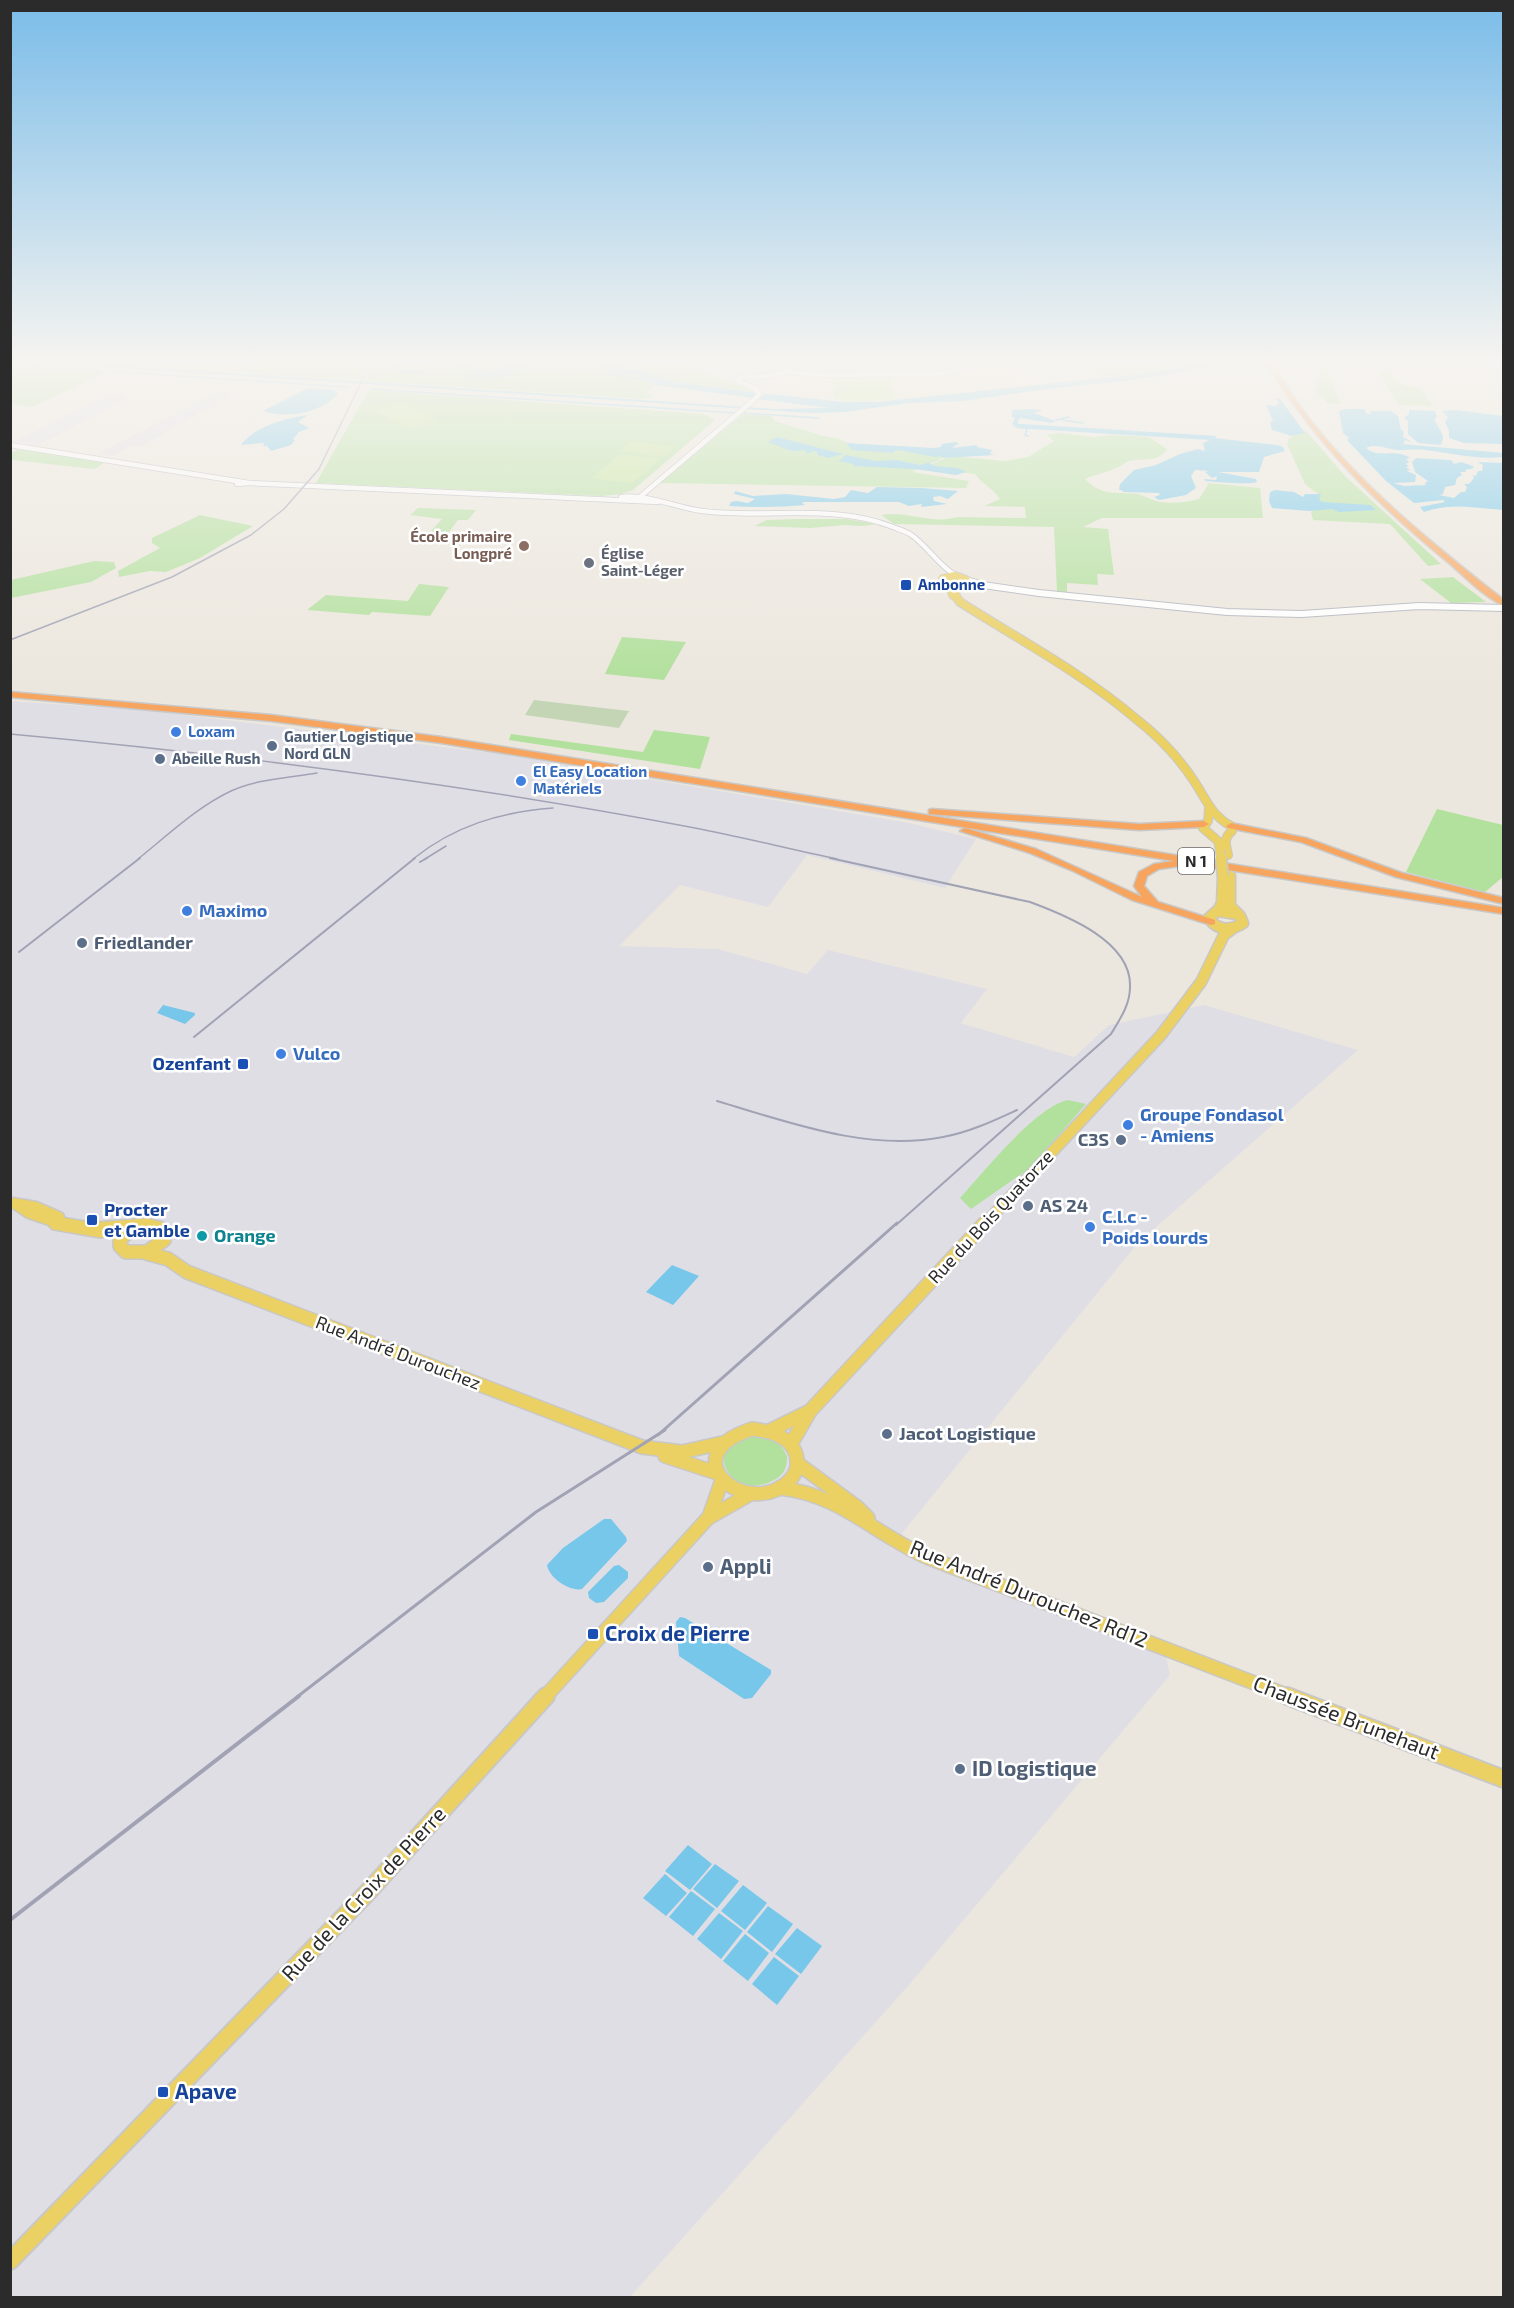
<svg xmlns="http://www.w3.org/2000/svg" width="1514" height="2308" viewBox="0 0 1514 2308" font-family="'Exo 2',sans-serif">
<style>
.industrial{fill:#e0dee5}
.education{fill:#ede4ce}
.green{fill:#b2e09d}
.cemetery{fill:#c4d5b6}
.pitch{fill:#c4e799}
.water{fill:#76c7ea}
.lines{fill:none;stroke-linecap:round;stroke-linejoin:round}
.stream{stroke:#76c7ea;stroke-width:1.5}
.canal{stroke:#76c7ea;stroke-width:4.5}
.minor-far1-casing{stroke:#b1b4be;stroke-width:6}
.minor-casing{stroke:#b1b4be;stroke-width:8}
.major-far4-casing{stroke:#c8c8c8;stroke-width:8}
.major-far3-casing{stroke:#c8c8c8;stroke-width:10}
.major-far2-casing{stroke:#c8c8c8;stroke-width:13}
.major-far1-casing{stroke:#c8c8c8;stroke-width:16}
.major-casing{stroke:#c8c8c8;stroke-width:20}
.highway-casing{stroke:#c8c8c8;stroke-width:3}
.minor-far1{stroke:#fff;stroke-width:4.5}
.minor{stroke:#fff;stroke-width:6}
.major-far4{stroke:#ebd064;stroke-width:6}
.major-far3{stroke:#ebd064;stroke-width:8}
.major-far2{stroke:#ebd064;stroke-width:10}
.major-far1{stroke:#ebd064;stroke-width:13}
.major{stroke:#ebd064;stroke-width:16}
.highway{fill:#f7a55e;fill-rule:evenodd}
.rail-far3{stroke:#a1a3b5;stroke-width:1.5}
.rail-far2{stroke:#a1a3b5;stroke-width:2}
.rail-far1{stroke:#a1a3b5;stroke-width:3}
.rail{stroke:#a1a3b5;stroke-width:4}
.major-bridge-far1-casing{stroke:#c8c8c8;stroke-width:10;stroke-linecap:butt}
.major-bridge-casing{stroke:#c8c8c8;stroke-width:13;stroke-linecap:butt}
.major-bridge-far1{stroke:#ebd064;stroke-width:8}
.major-bridge{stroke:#ebd064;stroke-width:10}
.education-dot{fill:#8d6e63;stroke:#fff;stroke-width:2}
.worship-dot{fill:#6b7280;stroke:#fff;stroke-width:2}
.transit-dot{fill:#1a4fb4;stroke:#fff;stroke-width:2}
.shop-dot{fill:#3f7fe0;stroke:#fff;stroke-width:2}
.service-dot{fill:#5c6f8a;stroke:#fff;stroke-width:2}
.culture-dot{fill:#0f9aa8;stroke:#fff;stroke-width:2}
.labels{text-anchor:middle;stroke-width:5;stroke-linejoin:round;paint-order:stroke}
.far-education-label{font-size:15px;font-weight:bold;fill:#785e54;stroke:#fff;text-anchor:end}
.far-worship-label{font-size:15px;font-weight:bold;fill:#5b616d;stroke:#fff;text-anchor:start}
.far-transit-label{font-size:15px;font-weight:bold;fill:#164399;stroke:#fff;text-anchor:start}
.far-shop-label{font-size:15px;font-weight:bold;fill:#366cbe;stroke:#fff;text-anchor:start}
.far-service-label{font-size:15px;font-weight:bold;fill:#4e5e75;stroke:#fff;text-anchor:start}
.shield{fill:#fff;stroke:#6b6b6b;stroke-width:1.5}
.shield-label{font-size:16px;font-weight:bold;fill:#2b2b2b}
.shop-label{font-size:18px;font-weight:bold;fill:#366cbe;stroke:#fff;text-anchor:start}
.service-label{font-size:18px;font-weight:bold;fill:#4e5e75;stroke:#fff;text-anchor:start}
.transit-label{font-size:18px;font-weight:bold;fill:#164399;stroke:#fff;text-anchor:end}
.street-label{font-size:18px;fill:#2b2b2b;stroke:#fff}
.culture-label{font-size:18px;font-weight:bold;fill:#0d838f;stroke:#fff;text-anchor:start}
.near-service-label{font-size:21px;font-weight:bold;fill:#4e5e75;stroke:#fff;text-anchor:start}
.near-street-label{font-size:21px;fill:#2b2b2b;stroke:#fff}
.near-transit-label{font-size:21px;font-weight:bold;fill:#164399;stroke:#fff;text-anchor:start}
</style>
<rect width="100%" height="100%" fill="#ece7de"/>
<g class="industrial">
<polygon points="218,392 233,394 140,447 132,446 113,456 97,454"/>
<polygon points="111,394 129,397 38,445 16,441"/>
<polygon points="10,701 144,710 508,755 909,823 976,839 945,888 807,855 768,907 680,885 619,946 718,949 807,974 828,950 987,989 961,1023 1074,1057 1109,1025 1204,1005 1358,1050 1138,1243 890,1548 1166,1656 1170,1675 908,1986 630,2297 11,2297"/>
</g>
<g class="education">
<polygon points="981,369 1015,371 1028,386 907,398 894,395 891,383 891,378 948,376"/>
<polygon points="785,378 832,378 834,398 795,397"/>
</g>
<g class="green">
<polygon points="23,358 370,358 359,380"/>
<polygon points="376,358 436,358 487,376 521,367 557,363 587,362 644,376 655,385 646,392 654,396 644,399 366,381"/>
<polygon points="449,358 662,358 679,361 756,393 676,382 627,367 588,359 485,371 470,368"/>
<polygon points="1121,358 1163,361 1172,365 1156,371 1103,377 1086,363"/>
<polygon points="11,365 109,371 32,407 11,404"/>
<polygon points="1316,367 1327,367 1340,404 1327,403 1315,390 1320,376"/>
<path d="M1388,370c8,13 15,17 31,17l14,19 -34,-1 -21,-33z"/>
<polygon points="369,390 703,414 715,420 633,490 621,494 602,496 316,483"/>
<polygon points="743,414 772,416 774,421 823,436 840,439 856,447 953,453 912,472 969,481 966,488 660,483"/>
<polygon points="1306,431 1346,477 1441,564 1428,566 1390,524 1313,520 1311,512 1318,508 1318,494 1305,484 1287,444 1289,438"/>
<path d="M1058,433l36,4 18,-2 37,2 18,12c-8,14 -27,9 -38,12 -5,2 -9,6 -13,7 -10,5 -21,6 -31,11 19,19 31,12 53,15 8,2 15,7 23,8 12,2 26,0 38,-3l10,-16 51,5 3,30h-161l-19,9 25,2 6,46 -17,-1 1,11 -31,-2v9h-10l-3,-65 -160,-3 -13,-9c26,-5 50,10 76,2l69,1 -1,-11 -41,-1 16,-7c-7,-11 -17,-14 -25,-25l-52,-6 27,-12 55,5 23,-4 26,-16 -7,-6z"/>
<polygon points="21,448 105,462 95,469 11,460 11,453"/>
<polygon points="418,508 476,510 468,520 458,520 440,544 421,542 442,519 410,515"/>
<polygon points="200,515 253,526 200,558 166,572 150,571 119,577 118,571 160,548 152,543 152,538"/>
<polygon points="796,519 846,519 877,524 862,526 845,525 810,528 754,526 767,520"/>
<polygon points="94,561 114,562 116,568 91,582 11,598 11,580"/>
<polygon points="1453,577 1486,602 1451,603 1420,579"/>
<polygon points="419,584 449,587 430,616 372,612 369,615 307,610 326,595 408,601"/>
<polygon points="622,637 686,642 664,680 605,674"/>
<polygon points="654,730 710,737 700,769 509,740 511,734 643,752"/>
<polygon points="1437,809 1503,825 1503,877 1485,892 1406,872"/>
<path d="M1068,1100l18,4 -56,64 -59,41 -11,-11c24,-26 75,-91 108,-98z"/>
<path d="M754,1435c16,2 28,7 33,22 0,10 -3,18 -13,23 -42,24 -78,-36 -20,-45z"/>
</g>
<polygon class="cemetery" points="534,700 629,711 619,728 525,715"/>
<g class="pitch">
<polygon points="832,378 891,378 894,395 899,399 847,402 834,398"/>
<polygon points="403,403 439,422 409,429 373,410"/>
<polygon points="632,441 675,447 664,457 620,451"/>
<polygon points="621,454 661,459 632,483 591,478"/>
</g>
<g class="water">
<polygon points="10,358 777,409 830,408 759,399 764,394 769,394 844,402 877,402 1131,375 1230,358 1344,358 1400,361 1438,358 1428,364 1403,366 1312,362 1232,363 1136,380 1054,388 963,401 909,403 844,412 811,413 11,361"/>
<polygon points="392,358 412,358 423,362 416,364 395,362 393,364 401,368 430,373 429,375 398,373 389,363"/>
<polygon points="434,358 451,358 466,365 492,370 519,363 588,359 627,367 676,382 756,393 754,398 655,385 642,380 644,378 635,375 608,372 596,365 570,363 527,367 498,376 479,376 455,368"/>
<path d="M308,388l26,2 4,4c-18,19 -49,25 -75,17z"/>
<polygon points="1275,398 1280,399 1305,433 1292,436 1272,430 1270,422 1273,421 1266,405 1276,406 1279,403"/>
<polygon points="1029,409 1042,410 1034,413 1056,421 1052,423 1012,417 1012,410"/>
<path d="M1346,409h18l3,5h4l-1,-3h21l7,5 3,14 3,1 -1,6 11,6 -9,-3 -2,4 100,9v4c-26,3 -52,-4 -78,-7 -9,-1 -18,0 -28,0 -10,-1 -22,-7 -31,-2 12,11 31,0 44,10l-4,1 3,3 -3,2 3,2 -3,1 4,3 -3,1 9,4 -1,7 -22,1 11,3 22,-1 -1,-2 3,-2 -13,-9 -3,-10 4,-4 35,2 3,4 7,-2 12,4 1,2 -9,2 1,2h-6l2,3 -5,3 -2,7 -10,2 -2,7 -4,1 15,3 7,-6h4l2,-5 -3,-3h5l5,-6 -1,-3 3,1 2,-5h4l1,-6 -5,-3 25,1v47c-26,-2 -51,-8 -79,2l-4,-5 25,-5 -2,-2 -29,3 -28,-22 -39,-41 2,-2 -6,-5 -4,-22z"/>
<path d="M1409,410l26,1 2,6 -3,2c2,5 9,13 9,19 0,3 -2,5 -2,7l-23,-2 -10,-9v-13l-4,-3 5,-4z"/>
<polygon points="1456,410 1503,416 1503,444 1464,443 1449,438 1449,431 1445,422 1448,417 1442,411"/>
<path d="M308,415l-10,7 11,6 -10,4 -6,7 2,1 -4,5 -20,6 -4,-5h-4l1,-3 -23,2c13,-19 46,-27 67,-30z"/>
<polygon points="777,437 843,454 829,458 817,455 818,452 813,451 807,454 805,450 792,451 768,442"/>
<path d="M1214,438l63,7 6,2 2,4 -21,6 -5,15h-41l38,7 1,3c-6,3 -45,0 -51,-1l-2,-2 12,1 1,-4 -5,2 -7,-6 4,-1 -14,-1 -4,6 5,12 -10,7 -27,5 -5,-3 6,-2 -1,-2 -35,-1 -5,-3 1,-5 14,-14 22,-5 24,-11 18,-5 7,2 -2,-8z"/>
<polygon points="955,442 959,443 952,448 977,445 977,447 992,450 990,454 995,455 943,458 941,456 935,457 898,450 893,451 894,453 852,450 846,443 933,448 941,447 942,444"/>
<path d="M846,455l29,6 21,-1 24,5 18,-5h2l-11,3c11,7 26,1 37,9l-10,3 -41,-6 -62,-3 1,-2 -15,-3z"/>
<path d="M877,487l44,1 37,3 -10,8 -8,-3 -7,1 1,4 13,3 -26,3 1,-3 -13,2 -10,-4h-95l-2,1 3,2c-25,2 -50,3 -76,1l2,-4 6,-1 11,2 7,-4 -21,-5 1,-3 18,5 33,-2 48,5 11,-2 6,-7 17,3z"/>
<polygon points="1275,490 1294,492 1303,497 1305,494 1321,494 1319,499 1322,502 1370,505 1376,510 1339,512 1332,509 1309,511 1272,508 1269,501 1270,492"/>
<polygon points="163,1005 195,1013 195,1015 185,1024 157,1013"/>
<polygon points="672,1265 699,1276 673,1305 646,1292"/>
<path d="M604,1519h7l15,18 1,4 -45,48c-12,3 -33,-11 -35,-24l16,-17z"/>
<polygon points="619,1565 628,1572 628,1578 604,1602 596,1603 589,1598 588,1592 614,1566"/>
<polygon points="680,1617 685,1618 771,1670 771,1674 752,1698 744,1699 679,1656 676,1622"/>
<polygon points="688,1845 712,1864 690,1890 665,1871"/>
<polygon points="715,1864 739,1881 717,1908 693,1889"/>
<polygon points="665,1874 687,1893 666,1916 643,1898"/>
<polygon points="743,1885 767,1903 745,1930 721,1911"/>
<polygon points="691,1891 715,1909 693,1936 669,1917"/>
<polygon points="768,1906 793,1924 772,1952 747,1932"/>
<polygon points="719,1913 743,1931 721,1959 697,1939"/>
<polygon points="797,1928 822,1946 801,1974 775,1954"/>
<polygon points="745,1934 769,1953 748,1981 723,1961"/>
<polygon points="774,1957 799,1976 777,2005 752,1984"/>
</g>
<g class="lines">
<g class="stream">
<polyline points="356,358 367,359"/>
<polyline points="428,358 457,374 470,377 497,378 525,370 576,365 600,373 645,380"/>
<polyline points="378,361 381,362 383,358"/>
<polyline points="10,365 348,387"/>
<polyline points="371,389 736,413"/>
<polyline points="741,413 819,418"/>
<polyline points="1056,420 1069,417"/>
<polyline points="1062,420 1083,423"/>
<polyline points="1018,426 1027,429 1025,435 1028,436"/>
</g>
<polyline class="canal" points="1017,418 1015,424 1018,426 1214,438"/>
<g class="minor-far1-casing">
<g id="minor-far1">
<polyline points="784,358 785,372"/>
<polyline points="791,358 791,372"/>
<polyline points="773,375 788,372 823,375 937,374 957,370 969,358"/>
<polyline points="736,378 777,375"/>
<polyline points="10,445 249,483 237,484 238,482"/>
<polyline points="249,483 658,502"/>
<polyline points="641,496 756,398 759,394 755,388 737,381 736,378"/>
<path d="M621,497c27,-3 53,10 81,14 63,8 130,-8 191,16 5,2 12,4 17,7 18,12 28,32 48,43"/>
</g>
</g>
<g class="minor-casing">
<g id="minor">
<polyline points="955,575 958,577"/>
<polyline points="966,580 983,585 1039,593 1227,612 1302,614 1419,606 1504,608"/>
</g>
</g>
<g class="major-far4-casing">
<polyline id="major-far4" points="952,577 957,577"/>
</g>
<g class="major-far3-casing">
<g id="major-far3">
<polygon points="955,576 966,580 966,583 960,586 945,584 943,579"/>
<path d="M947,585l13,17c58,37 122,71 175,116 22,17 44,40 59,63 12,18 17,34 37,45l1,5c-9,7 -6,14 -4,24"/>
<polyline points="953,595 960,586"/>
<polyline points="1209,808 1208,821 1203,828 1218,841 1220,850"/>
</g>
</g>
<g class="major-far2-casing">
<g id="major-far2">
<path d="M1230,876v30l10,10 3,7c-12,8 -26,8 -34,-5l8,-7 19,3"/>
<polyline points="1218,911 1222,903 1223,876"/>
<polyline points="14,1203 29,1213 64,1225"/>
<polyline points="19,1204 36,1207 59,1217"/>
<polyline points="984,1225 1161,1035 1201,982 1224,935 1232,929"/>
</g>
</g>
<g class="major-far1-casing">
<g id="major-far1">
<polyline points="55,1223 101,1231"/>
<polyline points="96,1229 147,1225 162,1229 164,1240 147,1252 126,1252 120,1246 120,1239 135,1227"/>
<polyline points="146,1253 168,1259 187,1272 642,1447 682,1452 722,1443"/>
<path d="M752,1429c19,2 43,9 45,31 1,8 -2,15 -8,21 -42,40 -120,-25 -37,-52z"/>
<polyline points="769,1431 810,1411 985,1223"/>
<polyline points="791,1444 810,1411"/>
<polyline points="665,1456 717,1473"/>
<polyline points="797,1463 857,1507 868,1518"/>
<path d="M779,1488c62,6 96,47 150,70l362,139"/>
<polyline points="709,1517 722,1480"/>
<polyline points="545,1697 708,1518 752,1493"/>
</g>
</g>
<g class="major-casing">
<g id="major">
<polyline points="1287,1696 1504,1779"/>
<polyline points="10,2261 367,1893 546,1696"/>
</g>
</g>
<g class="highway-casing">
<g id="highway">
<path d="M1263,358h6c14,23 29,47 46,68 54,67 122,121 189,174v6c-20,-9 -38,-28 -54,-42 -75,-61 -137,-123 -187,-206z"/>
<polygon points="10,692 271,715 441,737 1504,908 1504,914 1185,863 1180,866 1159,869 1147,876 1144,886 1158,902 1215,920 1215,924 1211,925 1132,900 1071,870 1030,853 960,831 965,828 1036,849 1142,897 1134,886 1139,872 1154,864 1174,861 441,743 271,721 10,697"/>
<polygon points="932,809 1139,824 1204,821 1209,824 1204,827 1139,830 929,814 929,810"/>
<polygon points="1231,823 1306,838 1402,873 1504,898 1504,904 1396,877 1301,842 1228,828 1226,826"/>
</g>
</g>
<use href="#minor-far1" class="minor-far1"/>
<use href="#minor" class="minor"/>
<use href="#major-far4" class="major-far4"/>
<use href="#major-far3" class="major-far3"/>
<use href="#major-far2" class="major-far2"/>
<use href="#major-far1" class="major-far1"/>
<use href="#major" class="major"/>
<use href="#highway" class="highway"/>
<g class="rail-far3">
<polyline points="10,640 172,577 251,535 284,509 319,469 373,358"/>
<path d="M10,734c229,21 458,51 685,94 47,9 94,21 142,31"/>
<path d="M138,859c30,-24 59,-52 93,-68 26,-12 58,-13 86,-18"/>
<path d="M413,859c41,-33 87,-47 140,-51"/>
<polyline points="425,859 446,846"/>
</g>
<g class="rail-far2">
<path d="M830,858l200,44c35,13 102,39 100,85 0,18 -10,32 -19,47l-215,191"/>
<polyline points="420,862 427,858"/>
<polyline points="19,952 140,858"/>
<polyline points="194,1037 415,858"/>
<path d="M717,1101c71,21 151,51 226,36 27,-5 50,-16 74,-27"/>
</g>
<g class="rail-far1">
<polyline points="658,1435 897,1223"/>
<polyline points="297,1697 536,1512 665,1430"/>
</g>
<polyline class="rail" points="10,1920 299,1696"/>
<g class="major-bridge-far1-casing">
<polyline id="major-bridge-far1" points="1220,850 1221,859"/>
</g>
<g class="major-bridge-casing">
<polyline id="major-bridge" points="1221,858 1223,876"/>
</g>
<use href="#major-bridge-far1" class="major-bridge-far1"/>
<use href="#major-bridge" class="major-bridge"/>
</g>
<linearGradient id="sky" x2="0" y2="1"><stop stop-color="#7abce9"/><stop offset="0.53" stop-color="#f6f4f0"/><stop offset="1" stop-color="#f6f4f0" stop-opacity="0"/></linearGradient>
<rect width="1514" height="681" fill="url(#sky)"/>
<circle class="education-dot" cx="524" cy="546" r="6"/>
<circle class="worship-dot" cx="589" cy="563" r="6"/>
<g class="transit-dot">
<rect x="900" y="579" width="12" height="12" rx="3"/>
<rect x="237" y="1058" width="12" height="12" rx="3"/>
<rect x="86" y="1214" width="12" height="12" rx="3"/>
<rect x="587" y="1628" width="12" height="12" rx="3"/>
<rect x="157" y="2086" width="12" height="12" rx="3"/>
</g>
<g class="shop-dot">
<circle cx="176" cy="732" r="6"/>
<circle cx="521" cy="781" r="6"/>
<circle cx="187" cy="911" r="6"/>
<circle cx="281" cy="1054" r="6"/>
<circle cx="1128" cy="1125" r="6"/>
<circle cx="1090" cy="1227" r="6"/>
</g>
<g class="service-dot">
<circle cx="272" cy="746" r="6"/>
<circle cx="160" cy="759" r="6"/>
<circle cx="82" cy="943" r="6"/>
<circle cx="1121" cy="1140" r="6"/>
<circle cx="1028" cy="1206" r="6"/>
<circle cx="887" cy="1434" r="6"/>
<circle cx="708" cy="1567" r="6"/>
<circle cx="960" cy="1769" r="6"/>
</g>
<circle class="culture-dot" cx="202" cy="1236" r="6"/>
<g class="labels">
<g class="far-education-label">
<text x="512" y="542">École primaire<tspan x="512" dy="17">Longpré</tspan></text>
</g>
<g class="far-worship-label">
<text x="601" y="559">Église<tspan x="601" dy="17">Saint-Léger</tspan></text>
</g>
<g class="far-transit-label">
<text x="918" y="590">Ambonne</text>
</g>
<g class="far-shop-label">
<text x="188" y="737">Loxam</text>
<text x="533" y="777">El Easy Location<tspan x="533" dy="17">Matériels</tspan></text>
</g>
<g class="far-service-label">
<text x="284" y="742">Gautier Logistique<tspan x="284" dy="17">Nord GLN</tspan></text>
<text x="172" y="764">Abeille Rush</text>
</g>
<rect class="shield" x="1178" y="848" width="36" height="26" rx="4.5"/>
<g class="shield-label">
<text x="1196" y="867">N 1</text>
</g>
<g class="shop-label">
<text x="199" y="917">Maximo</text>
<text x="293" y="1060">Vulco</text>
<text x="1140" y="1121">Groupe Fondasol<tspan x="1140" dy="21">- Amiens</tspan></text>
<text x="1102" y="1223">C.l.c -<tspan x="1102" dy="21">Poids lourds</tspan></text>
</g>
<g class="service-label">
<text x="94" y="949">Friedlander</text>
<text x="1109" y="1146" text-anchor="end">C3S</text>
<text x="1040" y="1212">AS 24</text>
<text x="899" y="1440">Jacot Logistique</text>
</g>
<g class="transit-label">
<text x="231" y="1070">Ozenfant</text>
<text x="104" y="1216" text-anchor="start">Procter<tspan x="104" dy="21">et Gamble</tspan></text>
</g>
<g class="street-label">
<text transform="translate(991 1217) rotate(-47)" y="6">Rue du Bois Quatorze</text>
<text transform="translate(398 1353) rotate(21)" y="6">Rue André Durouchez</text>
</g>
<g class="culture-label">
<text x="214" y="1242">Orange</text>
</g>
<g class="near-service-label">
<text x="720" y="1574">Appli</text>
<text x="972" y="1776">ID logistique</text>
</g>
<g class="near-street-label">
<text transform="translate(1029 1594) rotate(22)" y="7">Rue André Durouchez Rd12</text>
<text transform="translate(1346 1718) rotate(21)" y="7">Chaussée Brunehaut</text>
<text transform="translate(364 1894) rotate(-47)" y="7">Rue de la Croix de Pierre</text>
</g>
<g class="near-transit-label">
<text x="605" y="1641">Croix de Pierre</text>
<text x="175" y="2099">Apave</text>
</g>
</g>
<rect width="1514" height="2308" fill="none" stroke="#2b2b2b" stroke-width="24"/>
</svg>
